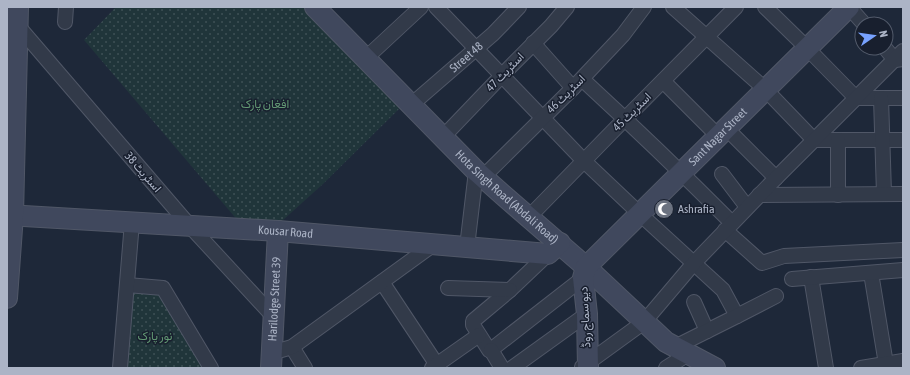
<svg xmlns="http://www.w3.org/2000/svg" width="910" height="375" viewBox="0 0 910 375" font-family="'Asap Condensed',Vazirmatn,sans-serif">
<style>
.park{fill:url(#park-dots)}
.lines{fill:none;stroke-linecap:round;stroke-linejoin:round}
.street-casing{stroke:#505767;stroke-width:16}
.secondary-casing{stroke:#505767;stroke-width:22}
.street{stroke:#323a49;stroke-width:14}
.secondary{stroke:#40485d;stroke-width:20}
.labels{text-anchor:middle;stroke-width:3;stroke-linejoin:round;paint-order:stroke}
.street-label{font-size:12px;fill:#acb4c6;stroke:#181f2e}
.park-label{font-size:12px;fill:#629873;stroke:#181f2e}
.poi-label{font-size:12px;fill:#acb4c6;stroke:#181f2e;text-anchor:start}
</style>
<defs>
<pattern id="park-dots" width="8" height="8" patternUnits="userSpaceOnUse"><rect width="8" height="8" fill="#20353a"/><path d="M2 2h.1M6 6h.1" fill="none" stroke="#3e5055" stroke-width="1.8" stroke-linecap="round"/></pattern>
</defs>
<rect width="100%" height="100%" fill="#1e2839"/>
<g class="park">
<polygon points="116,7 315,7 407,101 323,184 272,230 245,229 84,40"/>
<polygon points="127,285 163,288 211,368 120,368"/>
</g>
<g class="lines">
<g class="street-casing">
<g id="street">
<polyline points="436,7 584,161 640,214 723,290 737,316"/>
<polyline points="673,7 765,89 814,140 903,140"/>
<polyline points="765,7 807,48 856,98 903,98"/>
<polyline points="849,7 864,24"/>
<polyline points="65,22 66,7"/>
<polyline points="18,26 189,225 273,316"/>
<polyline points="533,43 573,88"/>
<polyline points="885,48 895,60 903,59"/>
<polyline points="366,58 421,7"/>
<path d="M582,79c51,47 101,95 150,144"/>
<polyline points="663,81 718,136"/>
<polyline points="881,98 884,194"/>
<path id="s1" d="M411,105l82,-71 26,-27"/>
<polyline points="726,128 776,178"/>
<polyline points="443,137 511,66 551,26 567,7"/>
<polyline points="838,140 838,195"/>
<polyline points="722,174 747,207"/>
<polyline points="483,177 573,88 623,35 644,7"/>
<polyline points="759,195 903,194"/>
<polyline points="529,217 611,133 736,7"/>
<polyline points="725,230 762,263 784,256 903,250"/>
<polyline points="467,247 476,171"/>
<polyline points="548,254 510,290 473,321 473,325 489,350 492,349 583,278"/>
<polyline points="871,273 886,364"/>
<polyline points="811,277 826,368"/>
<polyline points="792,279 903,270"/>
<polyline points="382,282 439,368"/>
<polyline points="127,285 163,288 211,368"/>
<polyline points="448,288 510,290"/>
<polyline points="694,302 707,331"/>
<polyline points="292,347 305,368"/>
<polyline points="675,347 737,316 776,296"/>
<polyline points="491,350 502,368"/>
<polyline points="271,353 292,347 434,244"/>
<polyline points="582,367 644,322 694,263 776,178 903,51"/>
<polyline points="120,368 132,222"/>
<polyline points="432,368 479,335"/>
<polyline points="512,368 587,314"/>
<polyline points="666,368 688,354"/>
<polyline points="861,368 903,361"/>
</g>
</g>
<g class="secondary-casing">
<g id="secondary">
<path id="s2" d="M315,7l161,164 27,24 83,72 80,75 49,26"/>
<path id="s3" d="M7,215l271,16 270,23 12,-11"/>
<polyline points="7,298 13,215 18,7"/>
<path id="s4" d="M271,368l7,-137"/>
<path id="s5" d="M588,368l-1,-54 -4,-36 3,-11 263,-260"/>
</g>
</g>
<use href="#street" class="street"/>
<use href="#secondary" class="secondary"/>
</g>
<defs>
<g id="mosque-disc" transform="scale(1)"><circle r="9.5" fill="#6b7280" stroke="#181f2e"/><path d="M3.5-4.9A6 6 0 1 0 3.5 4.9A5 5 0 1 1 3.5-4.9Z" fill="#fff"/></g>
</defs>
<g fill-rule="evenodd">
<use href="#mosque-disc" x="664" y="209"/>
</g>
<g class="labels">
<g class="street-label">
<text dy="4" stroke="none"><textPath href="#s1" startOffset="73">Street 48</textPath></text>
<text transform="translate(505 72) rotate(-46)" y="4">اسٹریٹ 47</text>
<text transform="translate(566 94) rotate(-45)" y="4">اسٹریٹ 46</text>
<text transform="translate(632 112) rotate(-45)" y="4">اسٹریٹ 45</text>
<text dy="4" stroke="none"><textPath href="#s5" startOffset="287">Sant Nagar Street</textPath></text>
<text transform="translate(143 172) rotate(49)" y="4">اسٹریٹ 38</text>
<text dy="4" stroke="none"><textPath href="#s2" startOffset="270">Hota Singh Road (Abdali Road)</textPath></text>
<text dy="4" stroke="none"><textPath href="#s3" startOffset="279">Kousar Road</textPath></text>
<text dy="4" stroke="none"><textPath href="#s4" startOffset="69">Harilodge Street 39</textPath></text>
<text transform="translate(585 317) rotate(-93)" y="4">دیو سماج روڈ</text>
</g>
<g class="park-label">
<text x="265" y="108">افغان پارک</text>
<text x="155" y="340">نور پارک</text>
</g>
<g class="poi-label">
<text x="678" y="213">Ashrafia</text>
</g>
</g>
<rect width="910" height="375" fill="none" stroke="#acb4c6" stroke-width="16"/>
<g transform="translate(874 36) rotate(77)"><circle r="19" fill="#181f2e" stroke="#535b6b"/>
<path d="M0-3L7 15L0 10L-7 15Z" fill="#78a2ff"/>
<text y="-6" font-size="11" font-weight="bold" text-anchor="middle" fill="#acb4c6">N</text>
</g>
</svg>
